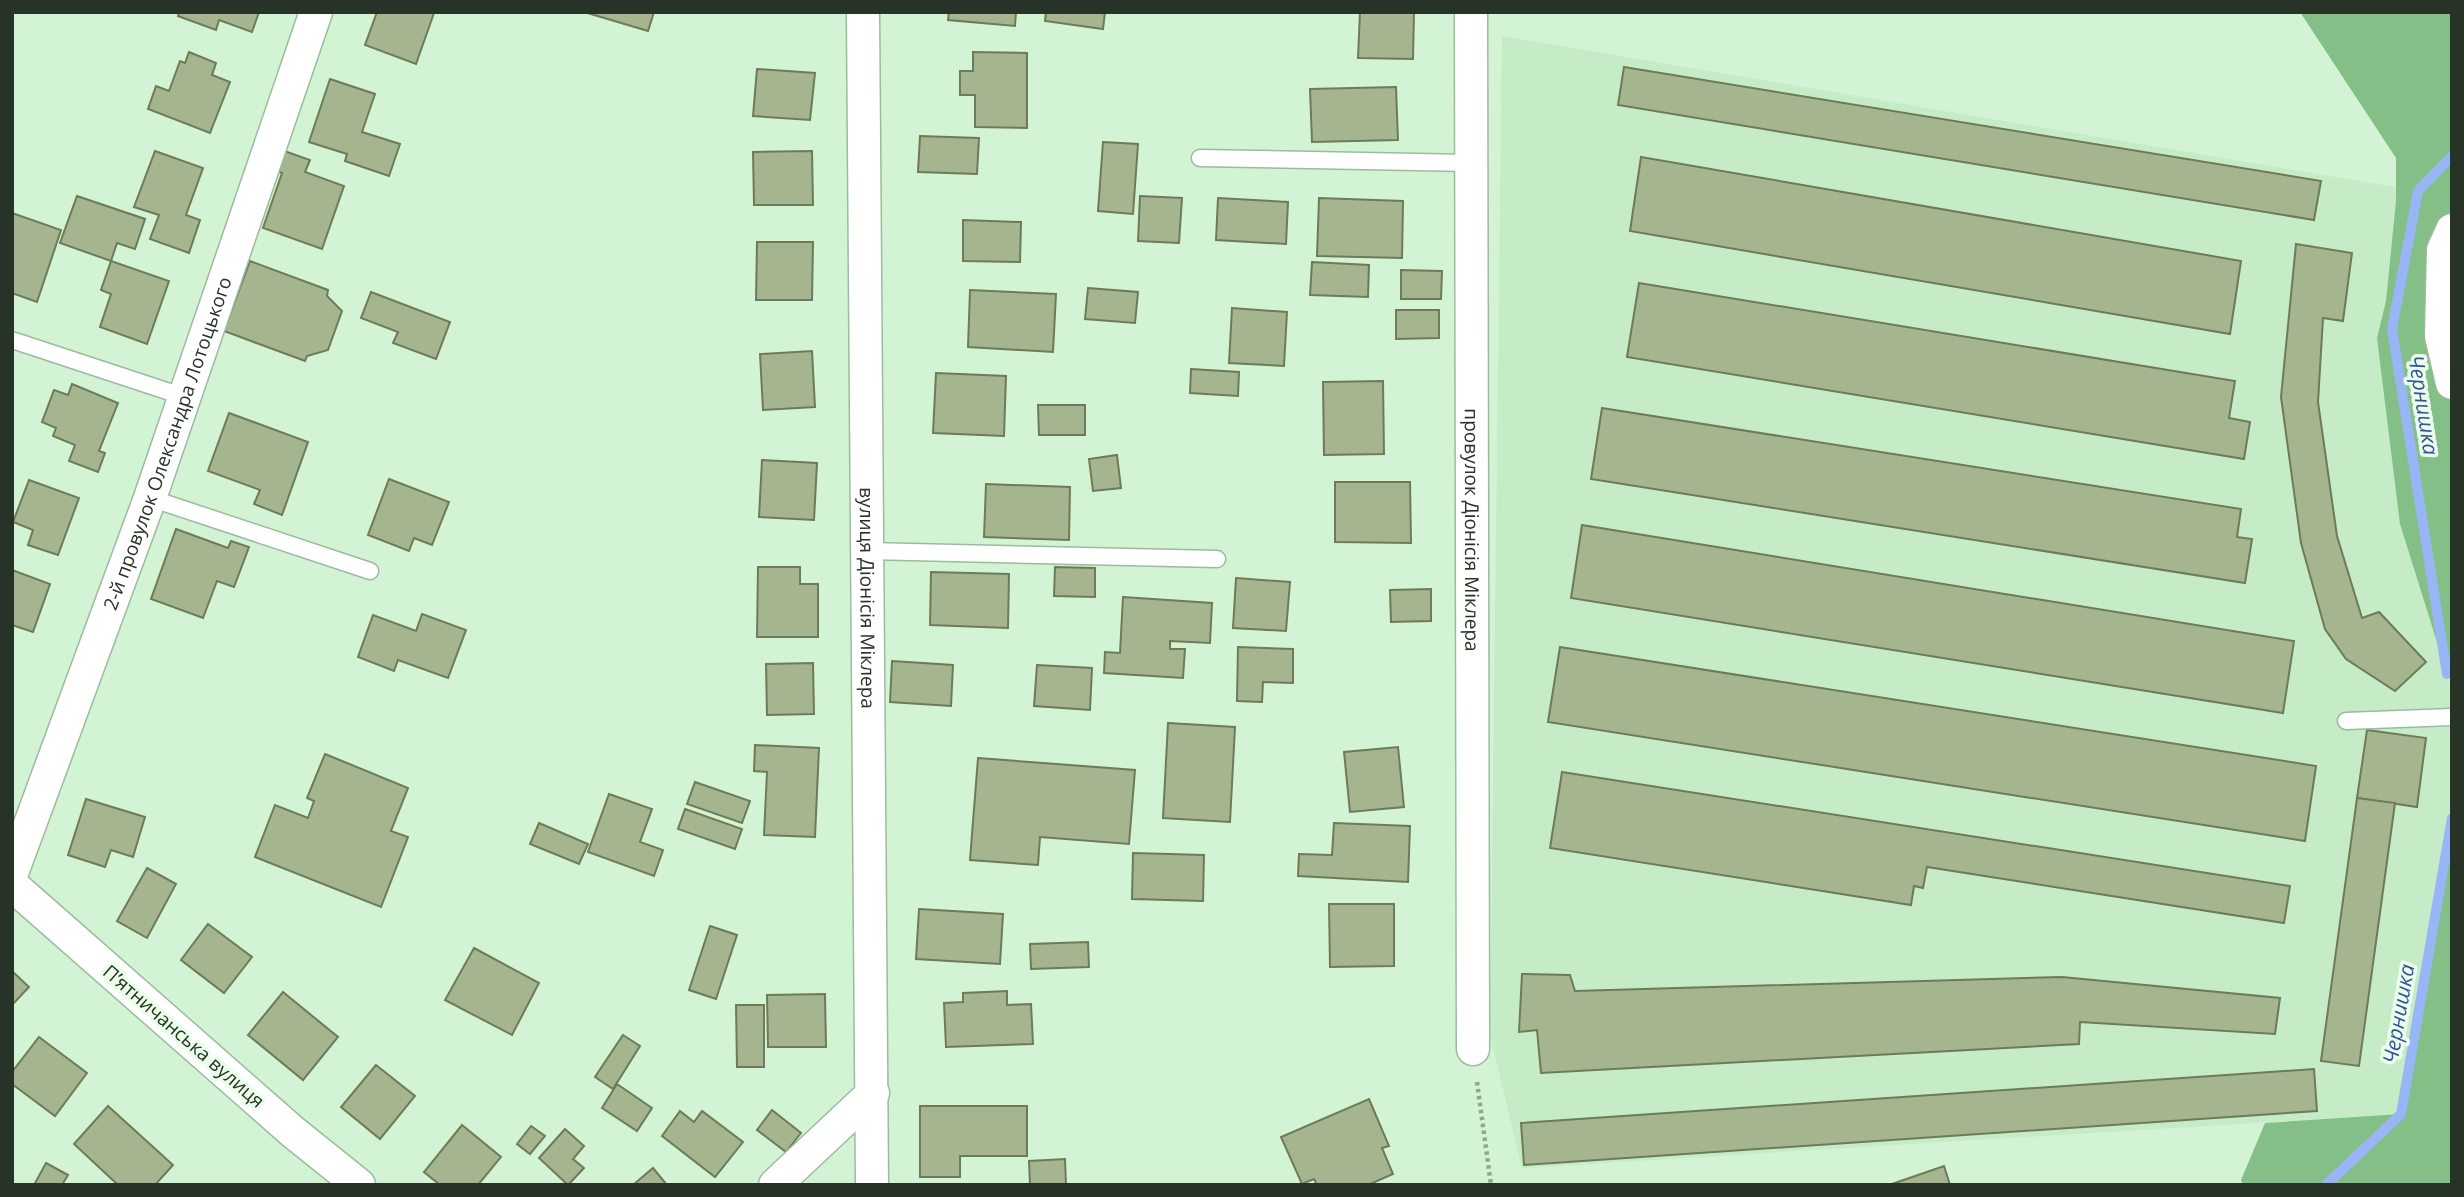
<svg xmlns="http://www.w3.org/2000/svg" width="2464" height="1197" viewBox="0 0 2464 1197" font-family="'Open Sans',sans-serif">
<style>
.built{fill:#c5ecc6}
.forest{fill:#85bf88}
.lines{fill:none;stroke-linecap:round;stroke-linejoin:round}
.stream{stroke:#98b5f6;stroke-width:10}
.building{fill:#a5b58f;stroke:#6d7b58;stroke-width:2}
.service-casing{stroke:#9cbb9d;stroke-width:19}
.minor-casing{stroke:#9cbb9d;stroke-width:35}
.path{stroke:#8ea78e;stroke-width:4.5;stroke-dasharray:3.5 3.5;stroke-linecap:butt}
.service{stroke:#fff;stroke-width:16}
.minor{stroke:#fff;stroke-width:32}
.labels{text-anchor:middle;stroke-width:7;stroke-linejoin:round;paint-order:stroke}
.street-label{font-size:19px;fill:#263326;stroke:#eafeea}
.water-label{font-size:21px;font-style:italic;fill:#35529f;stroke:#eafeea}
</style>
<rect width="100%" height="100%" fill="#d3f4d4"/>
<polygon class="built" points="1502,36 2418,191 2392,329 2452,701 2452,818 2401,1114 1522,1168 1490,1035"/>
<g class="forest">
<polygon points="2300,12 2452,12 2452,674 2447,674 2400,524 2377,338 2386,301 2396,201 2396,158"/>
<polygon points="2452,818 2452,1185 2243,1185 2241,1180 2265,1123 2401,1114"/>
</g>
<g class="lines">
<g class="stream">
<polyline points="2447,674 2392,329 2418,191 2452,156"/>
<polyline points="2326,1185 2401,1114 2452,818"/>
</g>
</g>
<g class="building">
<polygon points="179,12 259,12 252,32 219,20 216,30 178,16"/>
<polygon points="377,12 434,13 416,64 365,45"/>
<polygon points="584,12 654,12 648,31"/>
<polygon points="949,12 1016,12 1015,26 948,20"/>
<polygon points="1046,12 1105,12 1103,29 1045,21"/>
<polygon points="1360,12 1414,12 1413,59 1358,58"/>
<polygon points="189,52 216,63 212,75 230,82 210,133 148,109 156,86 169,91 180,61 185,63"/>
<polygon points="973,52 1027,53 1027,128 975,127 975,95 960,95 960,71 973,71"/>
<polygon points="1624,67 2321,181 2314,220 1618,105"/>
<polygon points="757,69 815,73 810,120 753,116"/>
<polygon points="330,79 375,94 362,132 400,144 389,176 345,161 347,154 309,142"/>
<polygon points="1396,87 1398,140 1312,142 1310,89"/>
<polygon points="920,136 979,138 977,174 918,172"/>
<polygon points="1103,142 1138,144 1133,214 1098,211"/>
<polygon points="276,148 310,160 305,172 344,186 322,249 263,228 282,173 269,168"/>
<polygon points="155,151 203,168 186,215 200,220 189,253 150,239 159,215 134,207"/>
<polygon points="812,151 813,205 754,205 753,152"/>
<polygon points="1641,157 2241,261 2230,334 1630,231"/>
<polygon points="77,196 145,219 135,249 117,243 111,261 60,243"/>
<polygon points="1140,196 1182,198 1179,243 1138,241"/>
<polygon points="1218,198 1288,202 1286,244 1216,240"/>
<polygon points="1319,198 1403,201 1402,258 1317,256"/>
<polygon points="12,213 61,230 37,302 12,293"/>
<polygon points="963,220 1021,222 1020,262 963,261"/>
<polygon points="757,242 813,242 812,300 756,300"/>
<polygon points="2296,244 2352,253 2343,321 2323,318 2318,402 2337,536 2362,618 2379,612 2426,662 2395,691 2346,659 2325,629 2301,543 2281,397"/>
<polygon points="111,261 169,281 147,344 100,327 111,294 101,290"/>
<polygon points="250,261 328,290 327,296 342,311 328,350 307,356 305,361 224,331"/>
<polygon points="1312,262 1369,265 1368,297 1310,295"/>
<polygon points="1401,270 1442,271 1441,299 1401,299"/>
<polygon points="1639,283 2235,381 2229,418 2250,422 2244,459 1627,357"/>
<polygon points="1088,288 1138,292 1135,323 1085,319"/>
<polygon points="970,290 1056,294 1053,352 968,347"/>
<polygon points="371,292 450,322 436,359 393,343 398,332 361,318"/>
<polygon points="1232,308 1287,312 1284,366 1229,363"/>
<polygon points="1396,310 1439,310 1439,338 1396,339"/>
<polygon points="812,351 815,407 763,410 760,354"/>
<polygon points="1191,369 1239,372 1238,396 1190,393"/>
<polygon points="936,373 1006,376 1004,436 933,433"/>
<polygon points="1383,381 1384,454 1324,455 1323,382"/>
<polygon points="72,384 118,403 99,451 105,453 98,472 69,461 75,445 53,436 56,428 42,422 54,390 68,395"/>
<polygon points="1038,405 1085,405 1085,435 1039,435"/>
<polygon points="1602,408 2241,509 2237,537 2252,539 2245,583 1591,479"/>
<polygon points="229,413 308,442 282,515 254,504 260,490 208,471"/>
<polygon points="1117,455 1121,488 1093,491 1089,459"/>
<polygon points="762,460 817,463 814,520 759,517"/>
<polygon points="389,479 449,502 432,545 414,538 409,551 368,535"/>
<polygon points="29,480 79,498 58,555 28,545 33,530 13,522"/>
<polygon points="1335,482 1410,482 1411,543 1335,542"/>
<polygon points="986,484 1070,487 1069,540 984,537"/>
<polygon points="1582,525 2294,641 2283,713 1571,598"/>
<polygon points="176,529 228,548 231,541 249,547 234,587 217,581 203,618 151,599"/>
<polygon points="758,567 800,567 800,584 818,584 818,637 757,637"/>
<polygon points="1055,567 1095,568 1095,597 1054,596"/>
<polygon points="12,570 50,584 33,632 12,625"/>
<polygon points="931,572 1009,574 1008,628 930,625"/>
<polygon points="1236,578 1290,582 1286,631 1233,628"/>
<polygon points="1431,589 1431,621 1391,622 1390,590"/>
<polygon points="1123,597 1212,603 1210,643 1170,641 1170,649 1185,649 1183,678 1104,673 1105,652 1120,653"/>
<polygon points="422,614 466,630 448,678 398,660 394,671 358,657 373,615 416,631"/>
<polygon points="1238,647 1293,649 1293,683 1263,682 1262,702 1237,701"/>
<polygon points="1560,647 2316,766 2305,841 1548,722"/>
<polygon points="892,661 953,665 951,706 890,702"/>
<polygon points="813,663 814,714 767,715 766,664"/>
<polygon points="1037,665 1092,668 1090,710 1034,706"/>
<polygon points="1168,723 1235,727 1230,822 1163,818"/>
<polygon points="2367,730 2426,738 2417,807 2357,798"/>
<polygon points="755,745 819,748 815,837 764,835 767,772 754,771"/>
<polygon points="1398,747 1404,807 1350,812 1344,752"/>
<polygon points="325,754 408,788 391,831 408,837 381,907 255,857 275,805 308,818 314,801 307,798"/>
<polygon points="978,758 1135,770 1129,844 1040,837 1038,865 970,860"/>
<polygon points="1562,772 2290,886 2284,923 1927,867 1923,888 1914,886 1911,905 1550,848"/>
<polygon points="695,782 750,801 742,823 687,804"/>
<polygon points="609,794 652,809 640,842 663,850 654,876 588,852"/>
<polygon points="2357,798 2395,803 2359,1066 2321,1061"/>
<polygon points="86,799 145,817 133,857 111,850 105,867 68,855"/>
<polygon points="685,809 742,829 735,849 678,829"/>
<polygon points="539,823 588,844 579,864 530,844"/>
<polygon points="1334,823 1410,826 1408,882 1298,876 1299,854 1332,855"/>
<polygon points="1133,853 1204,855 1203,901 1132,899"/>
<polygon points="147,868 176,884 147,938 117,921"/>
<polygon points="1329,904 1394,904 1394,966 1330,967"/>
<polygon points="919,909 1003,914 1000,964 916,959"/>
<polygon points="208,924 252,957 224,993 181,960"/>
<polygon points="710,926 737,935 716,999 689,990"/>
<polygon points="1088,942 1089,967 1031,969 1030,944"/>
<polygon points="474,948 539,983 512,1035 445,1000"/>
<polygon points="12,971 29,987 12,1005"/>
<polygon points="1522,974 1570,975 1575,991 2062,977 2280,998 2275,1034 2080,1022 2079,1044 1541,1073 1537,1030 1519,1032"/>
<polygon points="1007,991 1007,1005 1031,1004 1033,1044 946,1047 944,1003 963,1002 963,993"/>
<polygon points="283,992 338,1037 303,1080 248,1035"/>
<polygon points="825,994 826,1047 768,1047 767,995"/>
<polygon points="736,1005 764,1005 764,1067 737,1067"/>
<polygon points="623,1035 640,1046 613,1089 595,1077"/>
<polygon points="39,1037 87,1073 55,1116 12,1084 12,1072"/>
<polygon points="376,1065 415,1096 380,1139 341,1107"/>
<polygon points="2314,1069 2317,1111 1524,1165 1521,1123"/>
<polygon points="617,1084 652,1108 637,1131 602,1108"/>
<polygon points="1369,1099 1389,1146 1382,1148 1393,1174 1368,1185 1317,1185 1314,1179 1302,1184 1281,1137"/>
<polygon points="108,1106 173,1165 155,1185 118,1185 74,1144"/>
<polygon points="920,1106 1027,1106 1027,1156 960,1156 960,1177 920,1177"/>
<polygon points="772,1110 801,1133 786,1152 757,1130"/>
<polygon points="680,1111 694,1122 702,1111 743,1142 715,1177 662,1136"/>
<polygon points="462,1125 501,1157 478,1185 440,1185 424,1172"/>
<polygon points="531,1126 545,1136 530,1154 517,1144"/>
<polygon points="565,1129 584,1146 573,1159 584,1168 568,1185 539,1158"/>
<polygon points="1065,1159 1066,1185 1030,1185 1029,1161"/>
<polygon points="46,1163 68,1175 62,1185 34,1185"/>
<polygon points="1944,1166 1950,1185 1889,1185"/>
<polygon points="653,1168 667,1185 633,1185"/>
</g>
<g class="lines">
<g class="service-casing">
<g id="service">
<polyline points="1200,158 1470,163"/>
<polyline points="15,341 185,397"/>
<polyline points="150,498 370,571"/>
<polyline points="868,551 1217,559"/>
<polyline points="2346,721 2452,717"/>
</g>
</g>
<g class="minor-casing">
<g id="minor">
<path id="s1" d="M863,12l9,1173"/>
<path id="s2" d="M1471,12l2,1037"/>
<polyline points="2452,230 2443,250 2441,336 2452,383"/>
<path id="s3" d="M12,873l138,-375 166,-486"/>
<polyline points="12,885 293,1132 359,1185"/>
<polyline points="775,1185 873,1093"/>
</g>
</g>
<polyline class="path" points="1477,1082 1491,1185"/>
<use href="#service" class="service"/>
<use href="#minor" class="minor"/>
</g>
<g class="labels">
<g class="street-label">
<text dy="7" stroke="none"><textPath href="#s3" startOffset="457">2-й провулок Олександра Лотоцького</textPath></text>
<text dy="7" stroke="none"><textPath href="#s2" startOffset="518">провулок Діонісія Міклера</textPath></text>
<text dy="7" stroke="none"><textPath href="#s1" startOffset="586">вулиця Діонісія Міклера</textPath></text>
<text transform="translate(184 1036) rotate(41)" y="7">Пʼятничанська вулиця</text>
</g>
<g class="water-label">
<text transform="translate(2423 405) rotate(81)" y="7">Чернишка</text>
<text transform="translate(2399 1014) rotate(-80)" y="7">Чернишка</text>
</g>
</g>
<rect width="2464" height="1197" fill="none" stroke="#263326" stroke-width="28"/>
</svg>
